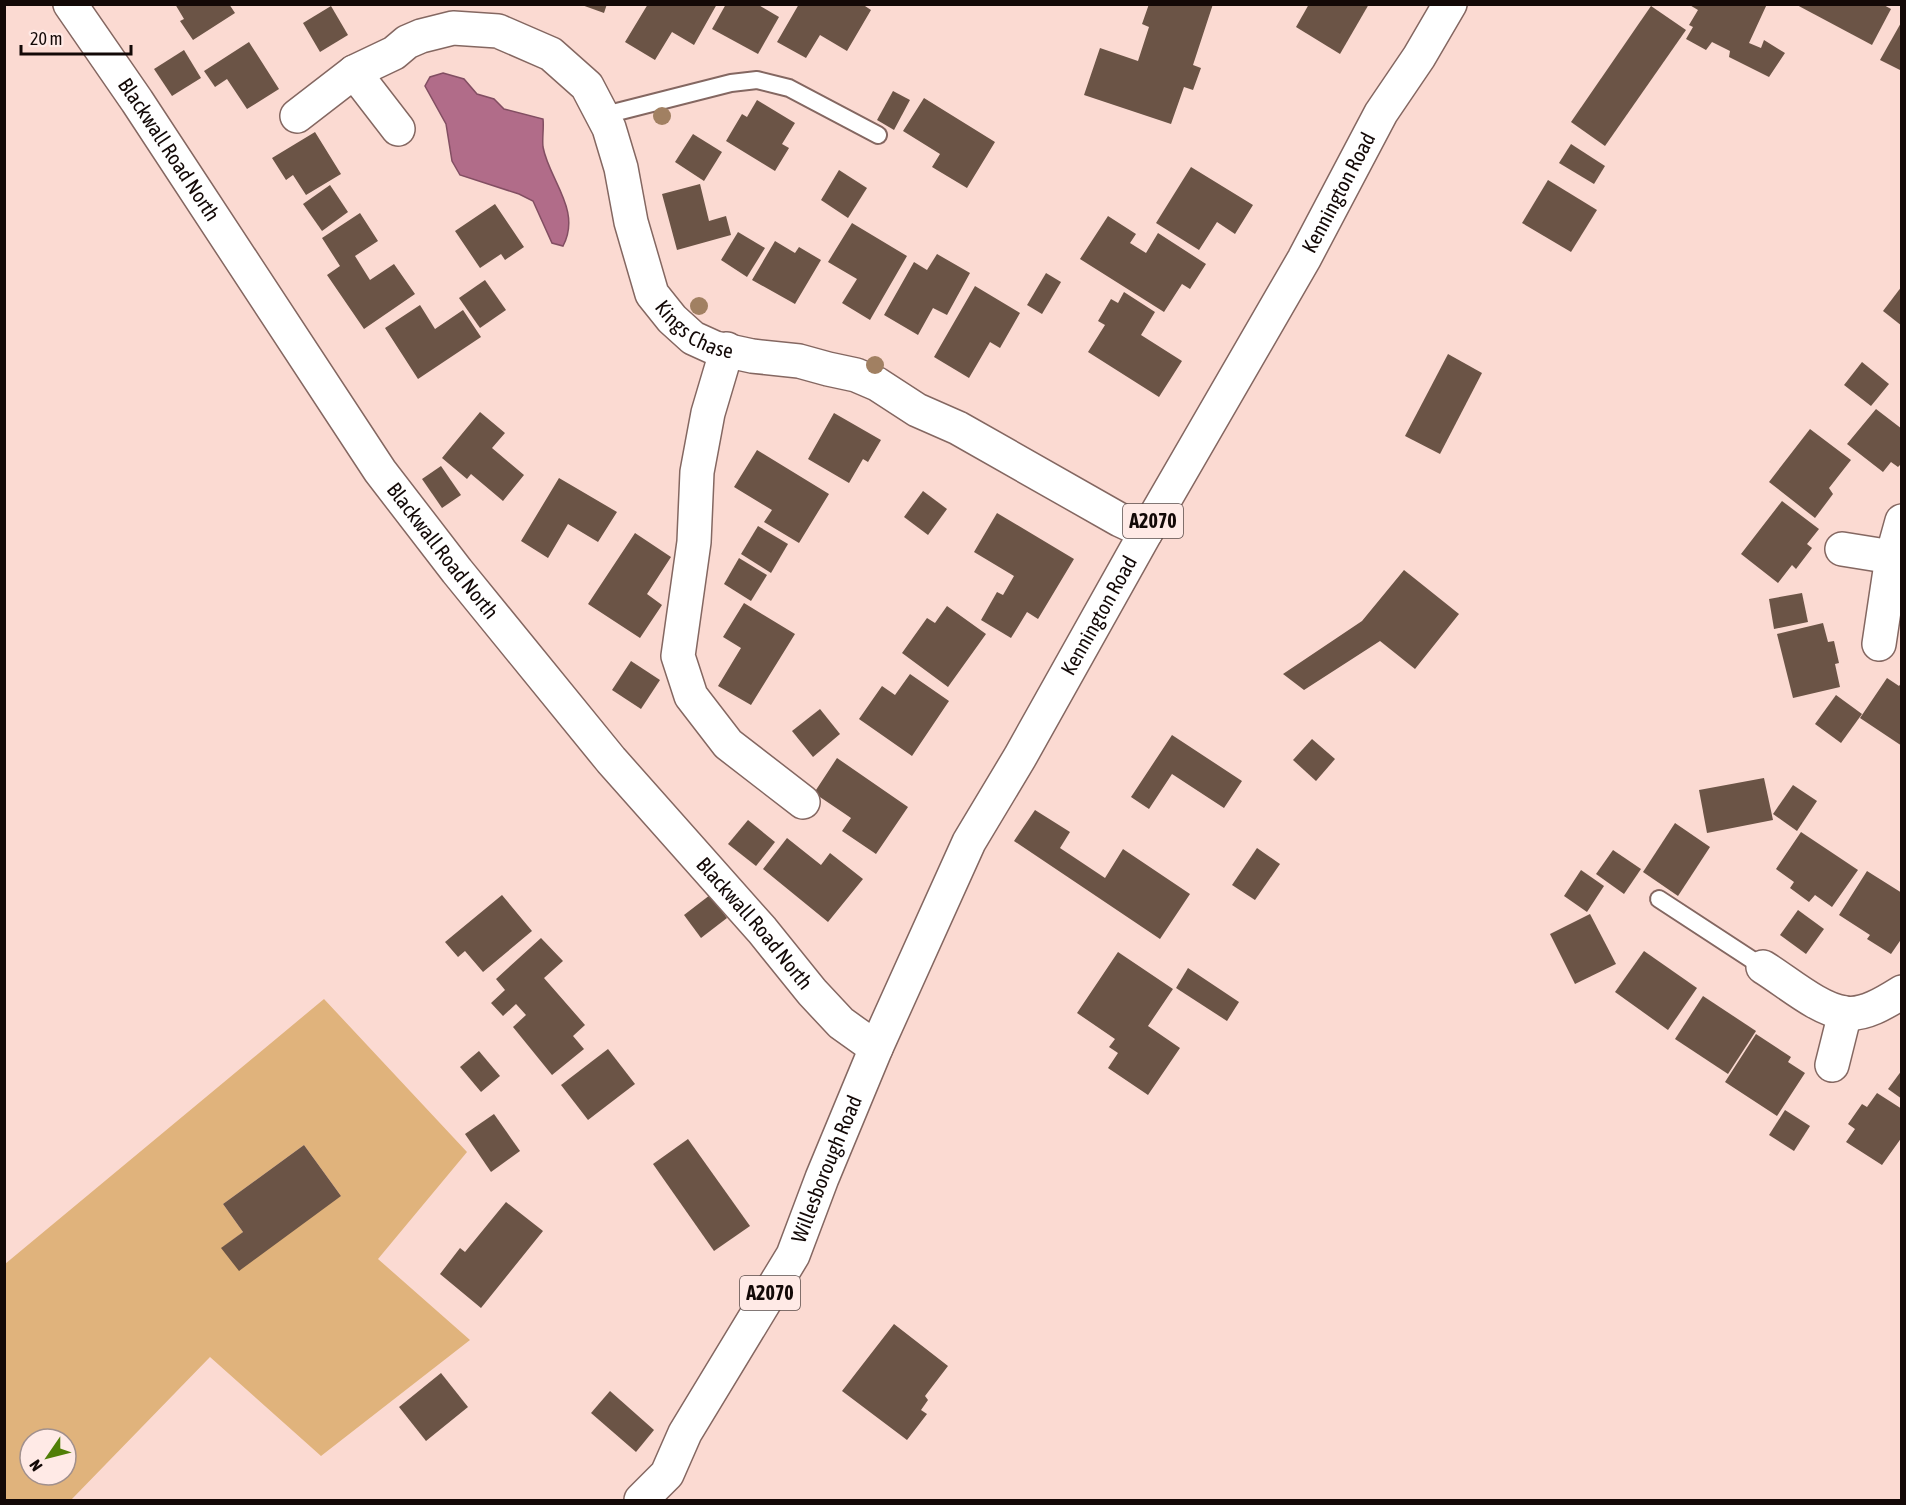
<svg xmlns="http://www.w3.org/2000/svg" width="1906" height="1505" viewBox="0 0 1906 1505" font-family="'Asap Condensed',sans-serif">
<style>
.green{fill:#e0b37c;fill-rule:evenodd}
.water{fill:#b16c89;stroke:#824e62;stroke-width:1.5}
.building{fill:#6b5446}
.lines{fill:none;stroke-linecap:round;stroke-linejoin:round}
.lane-casing{stroke:#846761;stroke-width:20}
.street-casing{stroke:#846761;stroke-width:36}
.primary-casing{stroke:#846761;stroke-width:36}
.lane{stroke:#fff;stroke-width:16}
.street{stroke:#fff;stroke-width:33}
.primary{stroke:#fff;stroke-width:33}
.tree{fill:#a18062}
.labels{text-anchor:middle;stroke-width:6;stroke-linejoin:round;paint-order:stroke}
.shield{fill:#ffeae6;stroke:#5a4c4a;stroke-width:1.5}
.shield-label{font-size:20px;font-weight:bold;fill:#130907}
.street-label{font-size:21px;fill:#130907;stroke:#ffeae6}
</style>
<rect width="100%" height="100%" fill="#fbdad2"/>
<path class="green" d="M324,999l143,153 -89,107 92,81 -149,116 -111,-99 -139,143h-66v-236zM304,1145l37,51 -119,52 21,-16 -20,-28zM30,1439h36v36h-36z"/>
<path class="water" d="M443,73l21,6 13,15 17,5 10,10 39,10c1,9 -1,19 0,28 6,33 39,63 20,99l-11,-3 -19,-42 -14,-7 -59,-19 -8,-14 -6,-37 -21,-38 5,-9z"/>
<g class="building">
<polygon points="175,4 229,4 235,13 193,40 180,21 184,19"/>
<polygon points="579,4 607,4 604,13"/>
<polygon points="648,4 717,4 694,45 672,32 655,60 625,42"/>
<polygon points="726,4 757,4 779,17 758,54 712,29"/>
<polygon points="799,4 862,4 871,10 847,51 820,35 806,58 777,42"/>
<polygon points="1149,4 1213,4 1193,65 1201,68 1193,90 1184,87 1171,124 1084,95 1100,48 1138,61 1149,27 1142,24"/>
<polygon points="1309,4 1369,4 1340,54 1296,27"/>
<polygon points="1688,4 1767,4 1749,43 1761,48 1764,40 1785,53 1769,77 1729,57 1730,51 1712,42 1706,50 1686,39 1693,27 1689,25 1698,10"/>
<polygon points="1795,4 1882,4 1891,9 1872,45"/>
<polygon points="331,6 348,35 320,52 303,23"/>
<polygon points="1651,6 1686,30 1605,146 1571,122"/>
<polygon points="1902,21 1902,71 1880,60"/>
<polygon points="249,42 279,89 247,109 227,79 215,87 204,71"/>
<polygon points="184,50 201,78 172,96 154,69"/>
<polygon points="893,91 910,100 894,130 877,120"/>
<polygon points="924,98 995,142 967,188 932,167 940,154 903,131"/>
<polygon points="757,100 795,123 782,144 789,148 775,171 726,141 742,114 747,117"/>
<polygon points="315,132 341,174 306,195 293,175 286,180 272,158"/>
<polygon points="693,134 722,152 704,181 675,162"/>
<polygon points="1571,144 1605,166 1594,184 1559,163"/>
<polygon points="1191,167 1253,205 1235,234 1217,222 1199,250 1156,223"/>
<polygon points="839,170 867,188 848,218 821,200"/>
<polygon points="1548,180 1597,210 1571,252 1522,223"/>
<polygon points="700,184 709,221 726,216 731,235 677,250 662,194"/>
<polygon points="330,185 348,212 322,231 303,204"/>
<polygon points="495,204 524,247 505,260 501,254 480,268 455,231"/>
<polygon points="360,213 378,241 355,256 370,280 394,264 415,294 364,329 327,275 340,266 322,238"/>
<polygon points="1108,216 1136,234 1130,243 1146,253 1158,233 1206,264 1190,289 1182,284 1164,312 1080,259"/>
<polygon points="852,223 907,256 870,320 842,303 857,279 828,262"/>
<polygon points="738,232 765,248 747,277 721,260"/>
<polygon points="775,241 795,253 799,247 821,260 795,304 752,280"/>
<polygon points="937,254 970,273 947,315 933,308 918,335 884,315 914,262 927,270"/>
<polygon points="1046,273 1061,282 1042,314 1027,305"/>
<polygon points="485,280 506,310 480,328 459,298"/>
<polygon points="975,286 1020,313 1000,348 990,342 969,378 934,357"/>
<polygon points="1902,286 1902,326 1883,311"/>
<polygon points="1124,292 1155,312 1141,335 1182,361 1159,397 1088,352 1105,325 1098,321 1111,299 1118,303"/>
<polygon points="420,305 435,329 463,310 481,337 418,379 385,328"/>
<polygon points="1448,354 1482,373 1440,454 1405,436"/>
<polygon points="1862,362 1889,384 1871,406 1844,385"/>
<polygon points="1876,409 1902,429 1902,463 1898,467 1891,462 1883,472 1847,444"/>
<polygon points="480,412 505,433 492,448 524,475 503,501 471,474 467,479 442,458"/>
<polygon points="834,413 881,440 868,462 863,459 849,483 808,459"/>
<polygon points="1810,429 1851,460 1829,488 1833,494 1815,518 1769,482"/>
<polygon points="757,450 829,494 799,543 764,522 772,510 734,487"/>
<polygon points="441,466 461,495 442,508 422,479"/>
<polygon points="559,478 617,512 598,542 568,524 548,558 521,541"/>
<polygon points="923,491 947,509 928,535 904,517"/>
<polygon points="1782,501 1819,529 1807,544 1812,548 1796,569 1792,565 1778,583 1741,554"/>
<polygon points="997,513 1074,559 1038,619 1027,612 1011,638 981,620 997,592 1003,595 1014,576 974,552"/>
<polygon points="758,526 788,544 771,573 741,554"/>
<polygon points="635,533 671,557 647,594 662,605 640,638 588,604"/>
<polygon points="739,558 767,575 751,601 724,584"/>
<polygon points="1404,570 1459,614 1415,669 1380,641 1304,690 1283,674 1362,621"/>
<polygon points="1802,593 1808,622 1774,629 1769,599"/>
<polygon points="744,603 795,634 751,705 718,686 741,648 723,637"/>
<polygon points="947,606 986,634 948,687 902,653 927,618 935,623"/>
<polygon points="1823,623 1828,642 1834,641 1839,663 1835,664 1840,687 1793,698 1777,634"/>
<polygon points="631,661 660,680 641,709 612,690"/>
<polygon points="910,674 949,701 912,756 859,719 882,686 895,695"/>
<polygon points="1887,678 1899,686 1902,682 1902,746 1860,718"/>
<polygon points="1836,695 1862,714 1841,743 1815,724"/>
<polygon points="820,709 840,734 813,757 792,731"/>
<polygon points="1172,735 1242,781 1224,808 1172,774 1149,809 1131,797"/>
<polygon points="1312,739 1335,759 1316,781 1293,760"/>
<polygon points="837,758 908,807 876,854 842,831 851,818 814,793"/>
<polygon points="1764,778 1773,820 1707,833 1699,790"/>
<polygon points="1793,785 1817,801 1797,831 1773,814"/>
<polygon points="1035,810 1070,832 1060,848 1105,878 1123,849 1190,894 1160,939 1014,841"/>
<polygon points="748,820 775,842 756,866 728,844"/>
<polygon points="1675,823 1710,847 1678,896 1643,872"/>
<polygon points="1801,832 1858,870 1832,907 1815,895 1809,902 1790,888 1794,882 1776,869"/>
<polygon points="787,838 821,865 830,853 863,879 828,922 763,869"/>
<polygon points="1257,848 1280,864 1255,900 1232,885"/>
<polygon points="1613,850 1641,869 1624,894 1596,874"/>
<polygon points="1581,870 1604,886 1587,912 1564,896"/>
<polygon points="1867,871 1902,893 1902,938 1891,954 1867,939 1870,935 1839,915"/>
<polygon points="502,895 532,931 483,972 465,951 458,957 445,942"/>
<polygon points="710,895 727,918 701,938 684,915"/>
<polygon points="1798,910 1824,929 1806,954 1780,935"/>
<polygon points="1590,914 1616,964 1575,984 1550,934"/>
<polygon points="541,938 563,961 544,978 585,1025 573,1036 584,1049 552,1075 513,1027 526,1015 516,1004 503,1016 491,1003 505,990 496,979"/>
<polygon points="1644,951 1697,988 1668,1030 1615,992"/>
<polygon points="1118,952 1173,989 1148,1026 1180,1048 1148,1095 1108,1068 1118,1053 1109,1047 1115,1039 1077,1013"/>
<polygon points="1188,968 1239,1002 1227,1021 1176,988"/>
<polygon points="1703,996 1756,1031 1728,1074 1675,1039"/>
<polygon points="1756,1034 1791,1057 1788,1062 1805,1073 1777,1116 1725,1082"/>
<polygon points="608,1049 635,1084 588,1120 561,1085"/>
<polygon points="479,1051 500,1076 481,1092 460,1067"/>
<polygon points="1902,1070 1902,1099 1888,1089"/>
<polygon points="1877,1093 1902,1109 1902,1137 1882,1165 1846,1142 1855,1129 1848,1124 1862,1104 1867,1107"/>
<polygon points="1785,1110 1810,1126 1794,1151 1769,1135"/>
<polygon points="494,1114 520,1151 491,1172 465,1134"/>
<polygon points="688,1139 750,1226 714,1251 653,1164"/>
<polygon points="304,1145 341,1196 239,1271 221,1248 243,1232 223,1204"/>
<polygon points="506,1202 543,1231 481,1308 440,1274 460,1248 465,1252"/>
<polygon points="894,1324 948,1366 925,1396 928,1400 921,1410 927,1414 907,1440 842,1391"/>
<polygon points="441,1373 468,1407 426,1441 399,1407"/>
<polygon points="610,1391 654,1430 636,1452 591,1413"/>
</g>
<g class="lines">
<g class="lane-casing">
<g id="lane">
<polyline points="601,116 731,83 757,80 789,88 878,135"/>
<polyline points="1659,899 1763,967"/>
</g>
</g>
<g class="street-casing">
<g id="street">
<path id="s1" d="M70,4l67,97 243,370 77,100 154,189 151,170 50,62 29,31 35,25"/>
<polyline points="354,72 398,129"/>
<path id="s2" d="M297,116l57,-44 40,-19 13,-11 14,-6 32,-8 45,3 53,23 36,32 22,42 12,40 10,54 21,72 20,25 21,19 22,10 37,8 47,5 29,8 28,6 21,9 40,26 41,18 162,92 26,12"/>
<polyline points="727,349 708,413 697,472 694,542 678,656 691,696 728,744 803,802"/>
<polyline points="1842,549 1892,557"/>
<polyline points="1879,644 1892,557 1902,521"/>
<path d="M1763,967c23,14 56,43 82,46 19,3 41,-11 57,-21"/>
<polyline points="1832,1065 1845,1013"/>
</g>
</g>
<g class="primary-casing">
<g id="primary">
<path id="s3" d="M641,1500l26,-26 18,-41 108,-178 29,-77 54,-130 93,-206 51,-85 126,-225 158,-273 77,-146 38,-56 31,-53"/>
</g>
</g>
<use href="#lane" class="lane"/>
<use href="#street" class="street"/>
<use href="#primary" class="primary"/>
</g>
<g class="tree">
<circle cx="662" cy="116" r="9"/>
<circle cx="699" cy="306" r="9"/>
<circle cx="875" cy="365" r="9"/>
</g>
<g class="labels">
<g class="shield">
<rect x="1123" y="504" width="60" height="34" rx="4.5"/>
<rect x="740" y="1276" width="60" height="34" rx="4.5"/>
</g>
<g class="shield-label">
<text x="1153" y="528">A2070</text>
<text x="770" y="1300">A2070</text>
</g>
<g class="street-label">
<text dy="7" stroke="none"><textPath href="#s1" startOffset="176">Blackwall Road North</textPath></text>
<text dy="7" stroke="none"><textPath href="#s3" startOffset="1486">Kennington Road</textPath></text>
<text dy="7" stroke="none"><textPath href="#s2" startOffset="609">Kings Chase</textPath></text>
<text dy="7" stroke="none"><textPath href="#s1" startOffset="662">Blackwall Road North</textPath></text>
<text dy="7" stroke="none"><textPath href="#s3" startOffset="1000">Kennington Road</textPath></text>
<text dy="7" stroke="none"><textPath href="#s1" startOffset="1148">Blackwall Road North</textPath></text>
<text dy="7" stroke="none"><textPath href="#s3" startOffset="382">Willesborough Road</textPath></text>
</g>
</g>
<rect width="1906" height="1505" fill="none" stroke="#130907" stroke-width="12"/>
<g transform="translate(48 1457) rotate(235)"><circle r="28" fill="#ffeae6" stroke="#a1908d" stroke-width="1.5"/>
<path d="M0-4.5L10 22L0 15L-10 22Z" fill="#517f08"/>
<text y="-9" font-size="16" font-weight="bold" text-anchor="middle" fill="#130907">N</text>
</g>
<path d="M21 45v9h110v-9" fill="none" stroke="#130907" stroke-width="3"/>
<text x="30" y="45" font-size="18" fill="#130907" stroke="#ffeae6" stroke-width="4.5" paint-order="stroke">20 m</text>
</svg>
